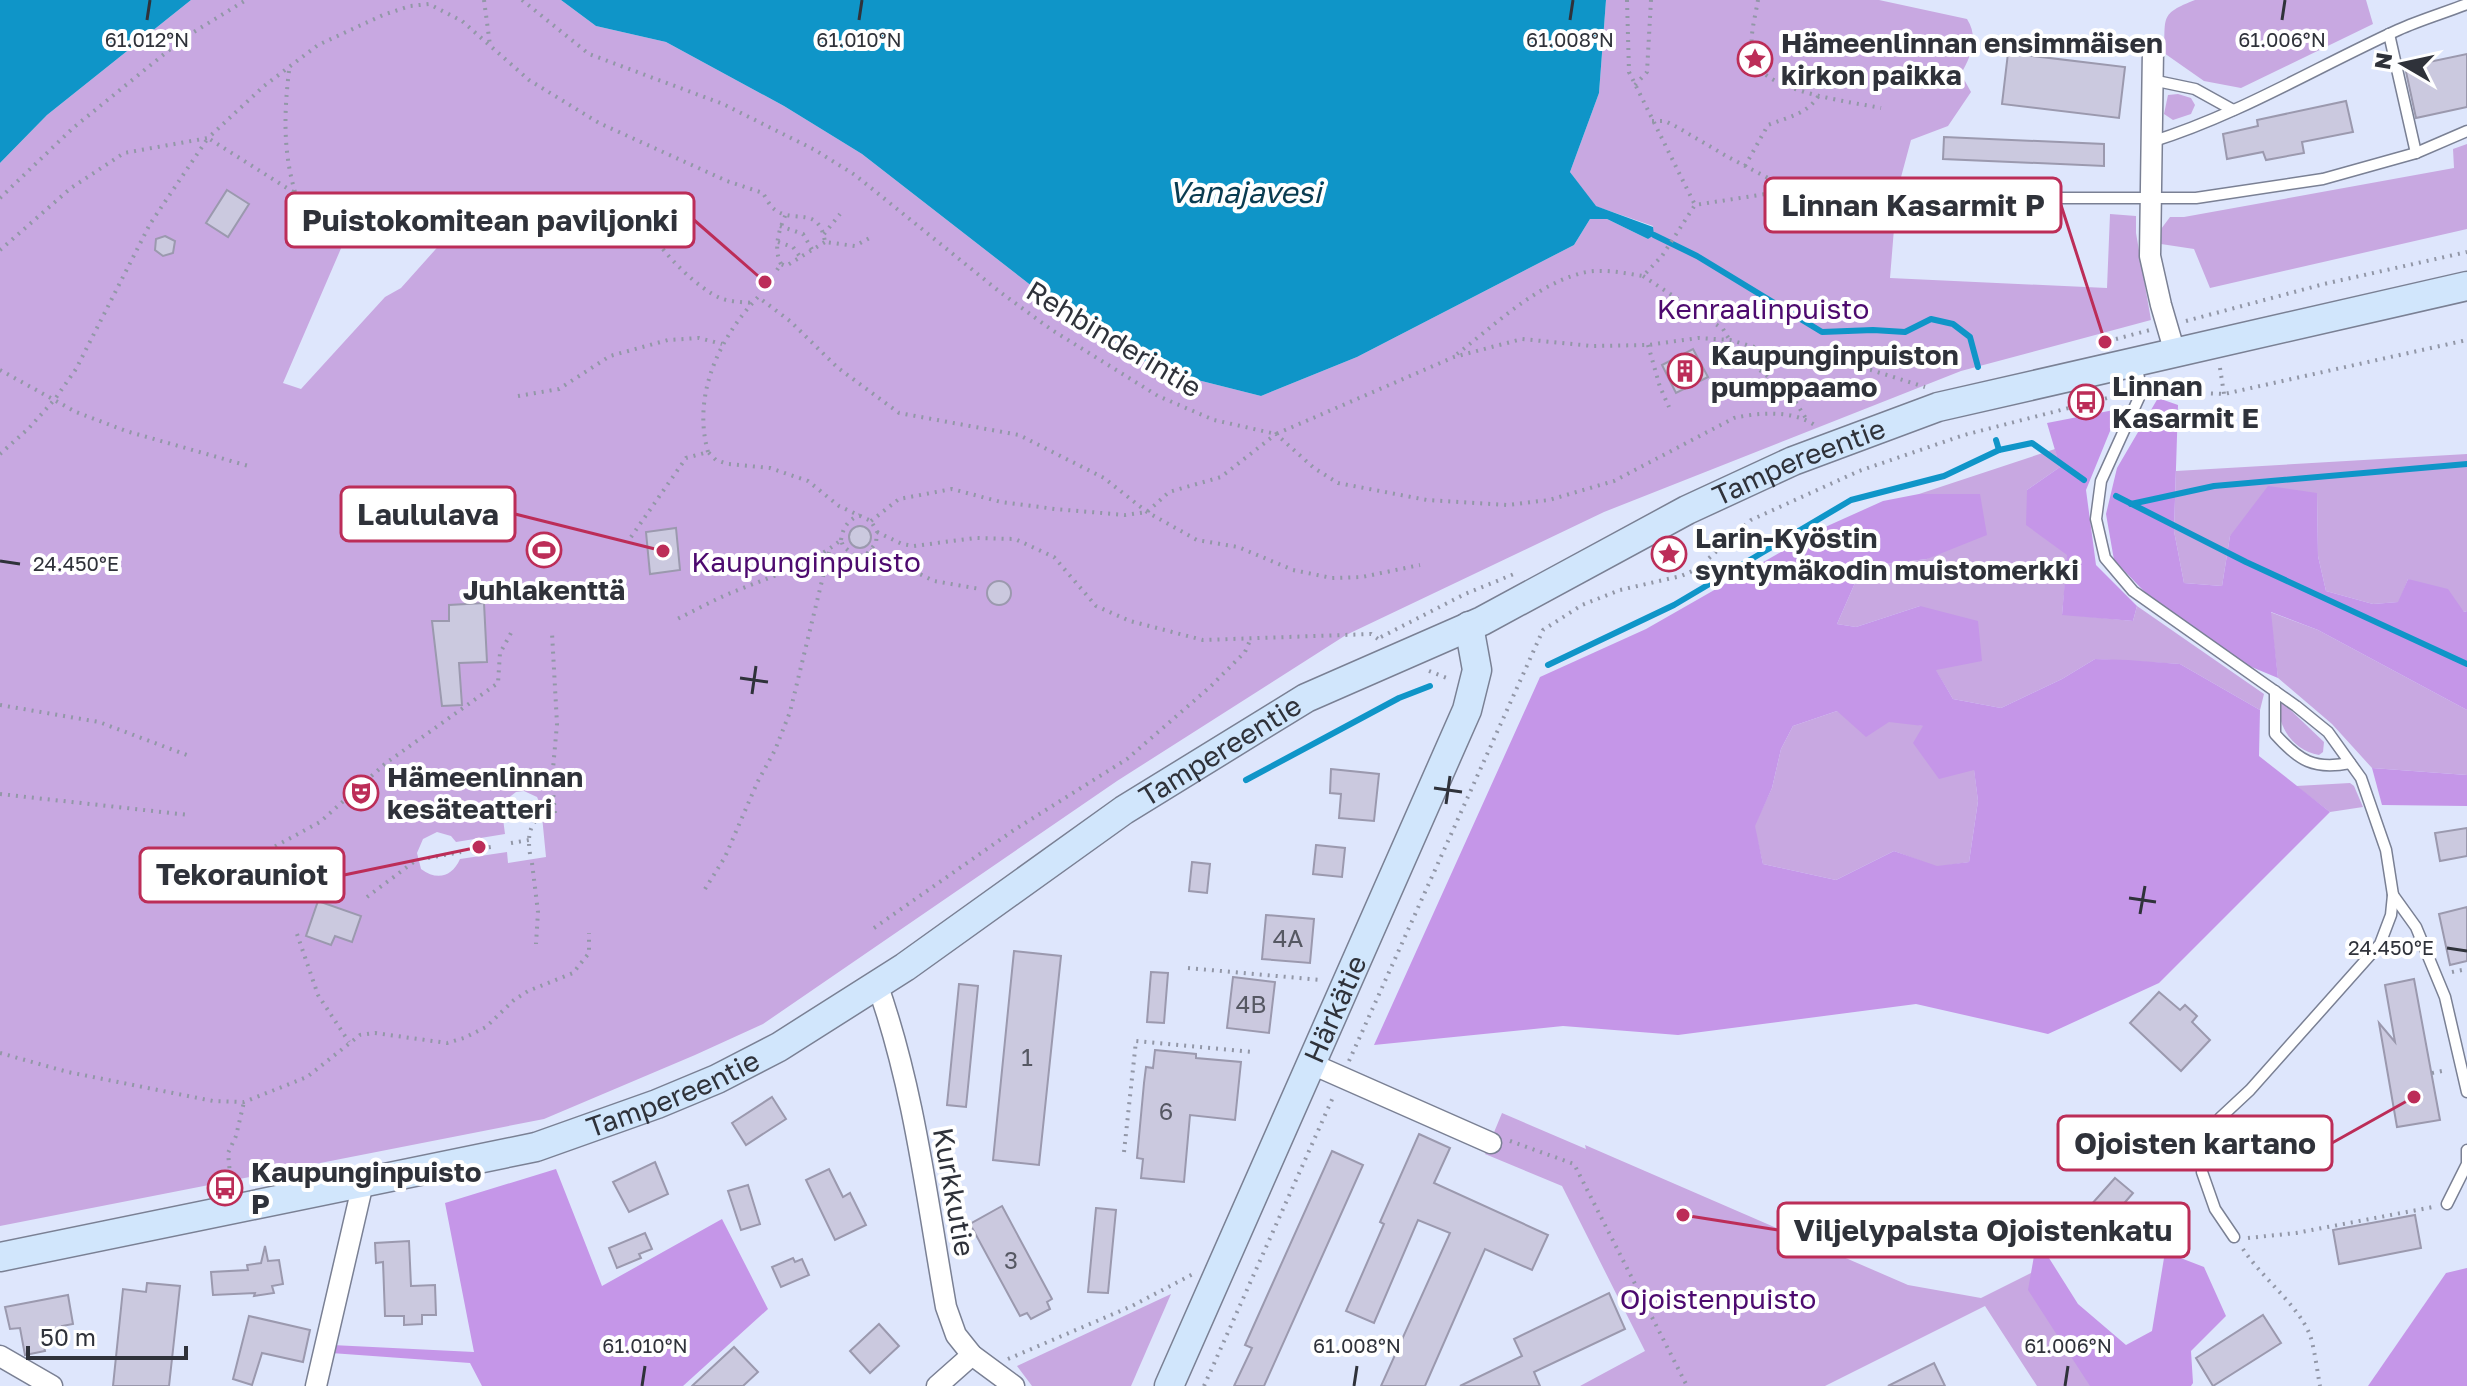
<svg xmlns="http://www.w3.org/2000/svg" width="2467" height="1386" viewBox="0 0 2467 1386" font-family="'Golos Text',sans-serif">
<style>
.green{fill:#c8a8e1;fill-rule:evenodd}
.forest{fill:#c596e8;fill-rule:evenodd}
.water{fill:#0f95c8}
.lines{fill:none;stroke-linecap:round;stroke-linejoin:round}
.stream{stroke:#0f95c8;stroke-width:6}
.building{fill:#cbc9df;stroke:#9b99ae;stroke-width:2}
.service-casing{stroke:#7a8094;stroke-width:13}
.minor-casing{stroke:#7a8094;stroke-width:23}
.secondary-casing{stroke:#7a8094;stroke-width:31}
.path{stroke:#9297a7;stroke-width:4;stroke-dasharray:2 6;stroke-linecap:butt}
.service{stroke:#fff;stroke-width:10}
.minor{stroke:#fff;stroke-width:20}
.secondary{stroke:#d1e6fc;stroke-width:28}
.ticks{fill:none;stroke:#2f323a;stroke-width:3}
.labels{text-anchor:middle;stroke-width:8;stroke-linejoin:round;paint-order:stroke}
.number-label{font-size:24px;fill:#565863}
.poi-label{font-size:28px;font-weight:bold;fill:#2f323a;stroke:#fff;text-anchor:start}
.park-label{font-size:28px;fill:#4d0a6f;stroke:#fff}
.street-label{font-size:28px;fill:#2f323a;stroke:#fff}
.water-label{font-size:30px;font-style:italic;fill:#0a3c51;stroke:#fff}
.ticks-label{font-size:20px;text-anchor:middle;fill:#2f323a;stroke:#fff;stroke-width:8;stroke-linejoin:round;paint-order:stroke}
.leader{fill:none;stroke:#bc2d58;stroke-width:3}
.callout-dot{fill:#bc2d58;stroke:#fff;stroke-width:3}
.callout{fill:#fff;stroke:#bc2d58;stroke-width:3}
.callout-label{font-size:30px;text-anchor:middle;font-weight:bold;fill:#2f323a}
</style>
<rect width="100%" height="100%" fill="#dee6fc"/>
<g class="green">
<path d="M191,0h370l35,26 70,16 118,64 78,48 184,143 112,73 103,26 96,-39 217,-112 16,-26h17l41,20 5,-13 -58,-20 -25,-34 29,-79 7,-93h273l88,19c12,19 4,37 -6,55l10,18 -23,34 -37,14 -14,52 -7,86 217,10 3,-74 26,2v17l15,87 -190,51 -38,15 -319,126 -258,123 -229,146 -354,243 -68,31 -151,64 -544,107v-1063l47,-48zM361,202l31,1 31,11 20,27 -42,47 -16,9 -84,92 -18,-6zM524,791l13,6 4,9 5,51 -38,6 -1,-11 -47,7c-8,18 -23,22 -39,10l-4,-16 6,-14 14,-7 14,4 5,6 49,-8 -3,-23 1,-9 13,-10z"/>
<path d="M2195,0h171l7,24 -132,64 -37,-7 -40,-28c2,-36 -5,-39 31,-53z"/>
<polygon points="2178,94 2191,98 2195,105 2191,114 2173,120 2164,114 2168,95"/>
<polygon points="2467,144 2467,229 2210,288 2194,249 2161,244 2161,229 2170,217 2184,217 2454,168 2453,149"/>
<polygon points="2055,449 2060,467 2027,490 2068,555 2062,614 2133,621 2137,606 2264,694 2260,710 2180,664 2095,659 2062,679 2001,708 1953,699 1935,669 1920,606 1856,627 1837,624 1862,567 1927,559 1979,494 1919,494"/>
<polygon points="2467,454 2467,611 2464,612 2408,579 2399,602 2373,604 2326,591 2318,556 2317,493 2230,536 2222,586 2184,583 2174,531 2176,471"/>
<polygon points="2270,612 2318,630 2467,710 2467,775 2372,768 2332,724 2278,678"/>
<path d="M2279,699l45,43 -1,10 -4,3c-27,-5 -43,-30 -40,-56z"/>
<polygon points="1837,711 1924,726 1974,769 1978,801 1969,862 1937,867 1894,851 1836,880 1763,864 1754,826 1772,788 1781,749 1793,726"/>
<polygon points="2350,783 2354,786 2363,807 2330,812 2296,786"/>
<polygon points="1502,1113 1586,1149 1585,1145 1908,1285 1981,1298 2031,1273 2103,1386 2037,1386 1985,1306 1825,1386 1580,1386 1645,1351 1562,1186 1485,1154"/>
<polygon points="1171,1294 1131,1386 1032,1386 1017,1366"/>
</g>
<g class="forest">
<polygon points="2158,398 2178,405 2174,531 2184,583 2222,586 2230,536 2268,486 2317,493 2318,556 2326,591 2373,604 2398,602 2408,579 2448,589 2464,612 2467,611 2467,710 2318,630 2271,612 2278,678 2230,658 2160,608 2114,560 2106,514 2117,468"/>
<polygon points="2119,409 2086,490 2096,565 2137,606 2133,621 2062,615 2067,555 2026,525 2027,490 2060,467 2047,423"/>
<path d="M1919,494h61l7,41 -60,24 -65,8 -25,57 19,3 64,-21 58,15 4,40 -46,9 17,29 48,9 61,-29 33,-20 33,1 52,4 80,46 -1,46 71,56 -171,171 -111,51 -132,-30 -238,31 -115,-9 -189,19 166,-368 106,-48 177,-101 60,-27zM1837,711l29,26 23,-15 34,4 -10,17 26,36 35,-9 4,31 -9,61 -32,4 -43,-15 -58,29 -73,-16 -8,-38 17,-38 9,-39 12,-23z"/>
<polygon points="2372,768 2467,775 2467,806 2382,805"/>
<polygon points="556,1169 602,1286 722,1219 768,1309 683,1386 482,1386 470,1363 331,1353 332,1345 474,1352 445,1203"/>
<polygon points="2037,1239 2078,1304 2126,1345 2152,1331 2165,1252 2204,1267 2226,1316 2191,1351 2193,1383 2191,1386 2090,1386 2028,1290"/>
<polygon points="2467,1268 2467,1386 2368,1386 2446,1273"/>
</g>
<g class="water">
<polygon points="0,0 191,0 47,115 0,163"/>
<polygon points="561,0 1606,0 1599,93 1570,172 1596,206 1653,227 1654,235 1648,239 1607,219 1590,219 1574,245 1357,357 1261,396 1158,370 1046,297 862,154 784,106 666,42 596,26"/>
</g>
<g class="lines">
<g class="stream">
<polyline points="1654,235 1697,256 1822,332 1873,330 1905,332 1931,319 1953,324 1970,337 1978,367"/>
<polyline points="1996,440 1999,450 2032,443 2084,480"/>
<polyline points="2116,496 2246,562 2467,664"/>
<polyline points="2131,504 2214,486 2467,464"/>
<polyline points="1548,665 1674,605 1851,500 1944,476 1999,450"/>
<polyline points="1246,780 1399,698 1430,686"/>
</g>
</g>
<g class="building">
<polygon points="2008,53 2125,67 2119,118 2002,104"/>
<polygon points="2467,54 2467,107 2416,118 2405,67"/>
<polygon points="2346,101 2353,132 2302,142 2304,153 2266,160 2263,152 2227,159 2223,134 2258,126 2257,120"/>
<polygon points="1944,137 2104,144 2104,166 1943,159"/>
<polygon points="227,190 249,204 228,237 206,223"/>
<polygon points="165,236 175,241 173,253 163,256 155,250 156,239"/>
<polygon points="1693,349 1708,377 1676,393 1662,365"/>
<circle cx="860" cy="537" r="11"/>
<polygon points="676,528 680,570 650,574 646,532"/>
<circle cx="999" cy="593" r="12"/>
<polygon points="484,603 487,662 459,663 462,705 442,706 432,621 449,621 449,605"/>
<polygon points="1331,769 1379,774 1374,821 1339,818 1341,794 1330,793"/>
<polygon points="2467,828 2467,856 2440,861 2435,833"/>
<polygon points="1316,845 1345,848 1342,877 1313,874"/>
<polygon points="1192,862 1210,864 1207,893 1189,891"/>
<polygon points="318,901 361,916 352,942 335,936 331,945 306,936"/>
<polygon points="2467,907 2467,961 2450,965 2439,914"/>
<polygon points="1266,915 1314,919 1310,963 1262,959"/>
<polygon points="1014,951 1061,956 1039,1165 993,1160"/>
<polygon points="1151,972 1168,973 1164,1023 1147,1022"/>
<polygon points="1233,977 1275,982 1269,1033 1227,1028"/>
<polygon points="2414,979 2440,1120 2397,1127 2379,1023 2395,1042 2385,985"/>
<polygon points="959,984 978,986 966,1107 947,1105"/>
<polygon points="2159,992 2180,1010 2185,1005 2197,1016 2192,1022 2210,1040 2181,1071 2130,1023"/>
<polygon points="1155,1050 1196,1054 1196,1058 1241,1062 1235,1120 1190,1115 1184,1182 1141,1178 1143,1159 1137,1158 1144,1083 1146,1067 1153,1068"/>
<polygon points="772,1097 786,1119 746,1145 732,1123"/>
<polygon points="1419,1134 1450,1148 1434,1183 1548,1235 1532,1270 1485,1249 1425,1386 1381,1386 1450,1233 1418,1220 1374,1323 1346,1311 1384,1224 1380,1222"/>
<polygon points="1332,1151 1363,1165 1264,1386 1234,1386 1252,1348 1245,1345"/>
<polygon points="655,1162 668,1194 629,1212 613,1182"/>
<polygon points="829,1169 843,1197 850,1193 866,1225 835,1240 806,1180"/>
<polygon points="2115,1178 2133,1193 2108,1222 2090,1206"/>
<polygon points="748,1185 760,1224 741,1230 728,1191"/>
<polygon points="1002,1206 1052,1299 1047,1302 1050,1309 1031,1319 1027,1313 1020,1316 970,1224"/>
<polygon points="1096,1208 1116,1210 1108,1293 1088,1292"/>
<polygon points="2415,1215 2421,1248 2339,1264 2333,1230"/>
<polygon points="645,1233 652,1249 639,1254 641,1258 617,1268 609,1248"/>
<polygon points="409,1241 411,1286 435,1285 436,1315 422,1315 422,1324 404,1325 404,1316 385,1316 383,1262 376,1263 375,1243"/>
<polygon points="265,1246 268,1261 279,1260 283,1284 272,1286 274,1293 254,1296 255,1293 213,1295 211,1272 248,1270 247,1265 261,1263"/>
<polygon points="793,1258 795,1262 802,1259 809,1275 781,1287 772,1267"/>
<polygon points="147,1283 180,1286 169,1386 113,1386 123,1289 146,1292"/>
<polygon points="1609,1293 1625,1329 1534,1372 1540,1386 1460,1386 1522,1356 1514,1339"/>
<polygon points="68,1295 73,1324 62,1326 63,1330 41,1334 45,1351 25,1355 20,1328 10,1329 5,1307"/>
<polygon points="2263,1315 2281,1343 2213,1386 2196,1358"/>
<polygon points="249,1316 310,1330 303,1362 262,1353 252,1385 233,1379"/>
<polygon points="879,1324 899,1346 870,1373 850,1351"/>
<polygon points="734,1347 758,1372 743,1386 692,1386"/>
<polygon points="1934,1363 1945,1386 1888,1386"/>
</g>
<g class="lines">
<g class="service-casing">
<g id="service">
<polyline points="2389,34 2416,153"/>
<polyline points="2152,80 2195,89 2233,110"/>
<path d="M2151,142c87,-27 164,-74 247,-112 22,-10 46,-17 69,-26"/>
<polyline points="1912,198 2196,198 2323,179 2416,153 2467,131"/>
<polyline points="2136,365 2142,391 2101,481 2096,519 2105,558 2133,591 2296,706 2328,732 2361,778 2386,850 2393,895 2391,915 2380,944 2250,1090 2220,1118 2205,1144 2202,1172 2215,1209 2234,1237"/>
<path d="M2275,691v43c24,27 39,36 75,29"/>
<polyline points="2393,895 2416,927 2445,997 2467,1092"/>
<polyline points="2447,1204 2467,1164 2467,1150"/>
</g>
</g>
<g class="minor-casing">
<g id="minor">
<polyline points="2153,49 2150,256 2161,305 2175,353"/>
<path d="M877,984c37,103 50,216 69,323l10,28 16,20 42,31"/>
<polyline points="1312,1064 1491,1143"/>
<polyline points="0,1356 52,1386"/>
<polyline points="316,1386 363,1183"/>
<polyline points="937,1386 972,1355"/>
</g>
</g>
<g class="secondary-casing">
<g id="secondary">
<path id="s1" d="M0,1257l536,-110 121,-43 60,-25 62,-32 126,-80 219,-157 182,-112 176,-77 205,-111 106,-49 145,-54 529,-121"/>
<path id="s2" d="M1169,1386l298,-676 10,-40 -8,-44"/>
</g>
</g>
<g class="path">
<polyline points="484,0 490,45"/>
<polyline points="522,0 589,54 723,104 815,150 855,175 1000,292 1052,330 1158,396 1214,420 1276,434 1454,357 1522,339 1592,346 1648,345 1698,338 1730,340 1803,361 1871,370 1925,387"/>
<polyline points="1627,0 1629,72 1695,205"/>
<path d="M1758,0c-3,19 -11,43 -3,62 12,30 97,40 126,46"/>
<path d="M289,71c-5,42 -6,80 6,121"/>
<polyline points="1635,85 1647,72 1651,0"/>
<polyline points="1652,121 1665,121 1677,127 1728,157 1791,190 1900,197"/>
<path d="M1745,166l23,-41c20,-8 40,-11 51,-30"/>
<polyline points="0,198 73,128 184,38 246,0"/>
<polyline points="780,226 803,234 813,251"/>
<polyline points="824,234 840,214"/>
<path d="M654,236c11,20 45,53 66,62 10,4 22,4 33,5"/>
<polyline points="778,242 793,247 801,258"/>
<path d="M0,250l71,-62 53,-35 84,-15 56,-52 54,-41 65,-30 27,-9 19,-2 33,17 67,59 70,43 128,58 36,12c3,5 7,13 11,16 20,16 45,-5 51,33l30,4 18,-10"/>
<path d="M781,264c-8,-15 -2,-35 5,-50"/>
<polyline points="777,270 781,264 786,266 825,242"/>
<polyline points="1643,276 1723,329 1735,349 1793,398 1807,420"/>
<polyline points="2186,321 2324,284 2467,252"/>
<polyline points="2116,339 2150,330"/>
<polyline points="1648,345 1660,387 1669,407"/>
<path d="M1457,354c38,-29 78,-69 125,-81 19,-5 42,0 61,3l19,-20 33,-51 96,-15"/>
<polyline points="2220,368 2224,394"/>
<polyline points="0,370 76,412 126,431 252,467"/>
<polyline points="2155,391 2224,394 2467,340"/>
<polyline points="518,396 559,389 610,356 668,340 699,338 722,344"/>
<path d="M708,452c-16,-57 11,-114 50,-155l32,24 48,47 61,45 120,22 85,43 43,34 50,28 41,7 55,23 39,8 30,-1 58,-12"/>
<polyline points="0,454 29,428 55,399 76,369 150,224 208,138 320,209 346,231"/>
<path d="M871,521l28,-22 53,-10 49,13 54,7 70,6 22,-3 22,-20 52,-15 55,-43 38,34 24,15 89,17 80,5 42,-5 65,-19 120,-63c26,-6 60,-8 82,8"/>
<polyline points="877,532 902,544 914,546 975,538 1015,539 1054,557 1096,606 1130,621 1203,640 1371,634 1378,639"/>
<path d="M631,537l55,-79 22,-6 8,8 12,4 42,4 38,13 31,25 32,15 6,11 -1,11 -10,12 -11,1 -12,-10 -2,-6c-31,25 -66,35 -103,50 -21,8 -42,20 -63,30"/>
<path d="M841,540c2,-13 7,-20 19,-25"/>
<polyline points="870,550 934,581 980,589"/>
<polyline points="1381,637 1465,594 1514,574"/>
<polyline points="1429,671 1447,678 1448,682"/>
<polyline points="0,705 99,722 192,757"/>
<polyline points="0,794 189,815"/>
<polyline points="548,815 555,814 552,780 557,724 552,633"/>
<polyline points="511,843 529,840"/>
<polyline points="473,850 496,846"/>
<polyline points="261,854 320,822 386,763 498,683 500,653 511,633"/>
<path d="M530,854c-2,-15 -2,-26 9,-37"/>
<polyline points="428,858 461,852"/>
<polyline points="532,863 538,912 536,944"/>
<polyline points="705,889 725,857 757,783 775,750 790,712 829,552"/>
<polyline points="367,897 415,861"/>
<polyline points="874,928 1014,830 1127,759 1210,687 1245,652 1251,638"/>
<polyline points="297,934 318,995 349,1042"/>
<polyline points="1188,968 1321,980"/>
<polyline points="2452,972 2467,969"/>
<polyline points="0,1053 68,1072 213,1101 244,1102 307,1077 360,1035 375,1033 447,1043 464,1038 486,1027 514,1000 528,991 573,973 589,953 589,933"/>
<polyline points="1349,1061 1543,630 1582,605 1620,590 1681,576 1697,569 1751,520 1859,471 1964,435 2123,394"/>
<polyline points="2432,1073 2447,1070"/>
<polyline points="1510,1141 1574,1164 1687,1386"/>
<polyline points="1124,1152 1136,1041 1252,1052"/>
<polyline points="231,1184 228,1153 236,1136 244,1102"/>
<polyline points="2248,1238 2296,1233 2433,1207"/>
<path d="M2243,1249c19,29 55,56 67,86 5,16 7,35 10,51"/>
<polyline points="1008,1359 1132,1306 1193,1274"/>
<polyline points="1204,1386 1334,1095"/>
</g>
<use href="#service" class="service"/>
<use href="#minor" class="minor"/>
<use href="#secondary" class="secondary"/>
</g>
<path class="ticks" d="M147,20l3,-20M859,20l3,-20M1570,20l3,-20M2282,20l3,-20M0,561l20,3M740,678l28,4M752,694l4,-28M1434,788l28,4M1446,804l4,-28M2129,898l27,4M2140,914l5,-28M2447,948l20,3M642,1386l3,-20M1354,1386l3,-20M2065,1386l3,-20"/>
<defs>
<g id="sight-ring" transform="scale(1.8)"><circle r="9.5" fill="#fff" stroke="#bc2d58" stroke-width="1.5"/><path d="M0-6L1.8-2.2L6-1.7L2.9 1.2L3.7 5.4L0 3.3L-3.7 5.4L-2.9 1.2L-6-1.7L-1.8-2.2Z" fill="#bc2d58"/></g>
<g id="building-ring" transform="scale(1.8)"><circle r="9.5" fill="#fff" stroke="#bc2d58" stroke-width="1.5"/><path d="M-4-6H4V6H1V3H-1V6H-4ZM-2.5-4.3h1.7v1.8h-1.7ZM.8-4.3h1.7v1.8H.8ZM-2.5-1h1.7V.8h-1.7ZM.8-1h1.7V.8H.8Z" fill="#bc2d58"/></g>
<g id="bus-ring" transform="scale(1.8)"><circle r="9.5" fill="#fff" stroke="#bc2d58" stroke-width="1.5"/><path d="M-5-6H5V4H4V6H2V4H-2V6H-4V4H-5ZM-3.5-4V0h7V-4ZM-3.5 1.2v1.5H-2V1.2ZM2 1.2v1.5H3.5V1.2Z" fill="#bc2d58"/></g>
<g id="stadium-ring" transform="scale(1.8)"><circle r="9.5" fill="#fff" stroke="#bc2d58" stroke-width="1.5"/><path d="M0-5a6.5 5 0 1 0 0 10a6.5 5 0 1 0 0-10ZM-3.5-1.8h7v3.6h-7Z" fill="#bc2d58"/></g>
<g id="theatre-ring" transform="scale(1.8)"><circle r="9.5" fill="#fff" stroke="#bc2d58" stroke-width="1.5"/><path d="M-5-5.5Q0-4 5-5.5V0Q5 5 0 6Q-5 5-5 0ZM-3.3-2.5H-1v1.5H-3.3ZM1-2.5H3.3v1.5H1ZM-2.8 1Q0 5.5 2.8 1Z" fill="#bc2d58"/></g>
</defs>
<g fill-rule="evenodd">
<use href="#sight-ring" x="1755" y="59"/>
<use href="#building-ring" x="1685" y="371"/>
<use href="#bus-ring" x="2086" y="402"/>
<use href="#stadium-ring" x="544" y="550"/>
<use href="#sight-ring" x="1669" y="554"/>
<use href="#theatre-ring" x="361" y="793"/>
<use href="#bus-ring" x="225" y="1188"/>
</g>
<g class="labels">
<g class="number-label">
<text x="1288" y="947">4A</text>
<text x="1251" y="1013">4B</text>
<text x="1027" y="1066">1</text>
<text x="1166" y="1120">6</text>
<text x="1011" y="1269">3</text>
</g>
<g class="poi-label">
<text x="1781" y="53">Hämeenlinnan ensimmäisen<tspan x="1781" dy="32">kirkon paikka</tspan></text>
<text x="1711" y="365">Kaupunginpuiston<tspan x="1711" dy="32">pumppaamo</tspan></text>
<text x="2112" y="396">Linnan<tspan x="2112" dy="32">Kasarmit E</tspan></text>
<text x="1695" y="548">Larin-Kyöstin<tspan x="1695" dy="32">syntymäkodin muistomerkki</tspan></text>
<text x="544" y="600" text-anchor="middle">Juhlakenttä</text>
<text x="387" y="787">Hämeenlinnan<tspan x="387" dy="32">kesäteatteri</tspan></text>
<text x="251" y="1182">Kaupunginpuisto<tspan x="251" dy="32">P</tspan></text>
</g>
<g class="park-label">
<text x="1763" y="319">Kenraalinpuisto</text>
<text x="806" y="572">Kaupunginpuisto</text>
<text x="1718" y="1309">Ojoistenpuisto</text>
</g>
<g class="street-label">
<text transform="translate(1114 339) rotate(31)" y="10">Rehbinderintie</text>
<text dy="10" stroke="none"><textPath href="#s1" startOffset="1990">Tampereentie</textPath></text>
<text dy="10" stroke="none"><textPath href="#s1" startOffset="1342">Tampereentie</textPath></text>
<text dy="10" stroke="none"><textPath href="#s2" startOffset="412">Härkätie</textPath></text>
<text dy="10" stroke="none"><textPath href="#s1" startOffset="694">Tampereentie</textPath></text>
<text transform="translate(954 1192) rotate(80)" y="10">Kurkkutie</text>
</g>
<g class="water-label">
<text x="1245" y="203">Vanajavesi</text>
</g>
</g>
<g class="ticks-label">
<text x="859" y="47">61.010°N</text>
<text x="1570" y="47">61.008°N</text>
<text x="2282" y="47">61.006°N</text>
<text x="147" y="47">61.012°N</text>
<text x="76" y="571">24.450°E</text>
<text x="2391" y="955">24.450°E</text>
<text x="645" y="1353">61.010°N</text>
<text x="1357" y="1353">61.008°N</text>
<text x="2068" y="1353">61.006°N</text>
</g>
<path class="leader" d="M2105 342L2061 205M765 282L694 220M663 551L515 514M479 847L344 875M2414 1097L2332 1143M1683 1215L1778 1230"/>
<g class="callout-dot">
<circle cx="2105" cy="342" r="8"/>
<circle cx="765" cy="282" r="8"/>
<circle cx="663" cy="551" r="8"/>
<circle cx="479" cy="847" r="8"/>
<circle cx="2414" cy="1097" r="8"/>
<circle cx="1683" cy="1215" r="8"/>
</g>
<g class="callout">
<rect x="1765" y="178" width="296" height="54" rx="8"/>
<rect x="286" y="193" width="408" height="54" rx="8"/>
<rect x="341" y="487" width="174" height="54" rx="8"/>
<rect x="140" y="848" width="204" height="54" rx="8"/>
<rect x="2058" y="1116" width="274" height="54" rx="8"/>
<rect x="1778" y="1203" width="411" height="54" rx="8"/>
</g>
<g class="callout-label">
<text x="1913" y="216">Linnan Kasarmit P</text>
<text x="490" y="231">Puistokomitean paviljonki</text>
<text x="428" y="525">Laululava</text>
<text x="242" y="885">Tekorauniot</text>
<text x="2195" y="1154">Ojoisten kartano</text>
<text x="1983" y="1241">Viljelypalsta Ojoistenkatu</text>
</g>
<g transform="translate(2403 64) rotate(279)" stroke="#ffffff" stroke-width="6" paint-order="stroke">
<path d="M0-6L14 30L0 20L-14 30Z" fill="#2f323a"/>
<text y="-12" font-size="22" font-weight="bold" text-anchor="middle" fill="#2f323a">N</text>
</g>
<path d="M28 1346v12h158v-12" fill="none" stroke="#2f323a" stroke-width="4"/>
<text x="40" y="1346" font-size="24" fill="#2f323a" stroke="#ffffff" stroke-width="6" paint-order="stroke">50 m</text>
</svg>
